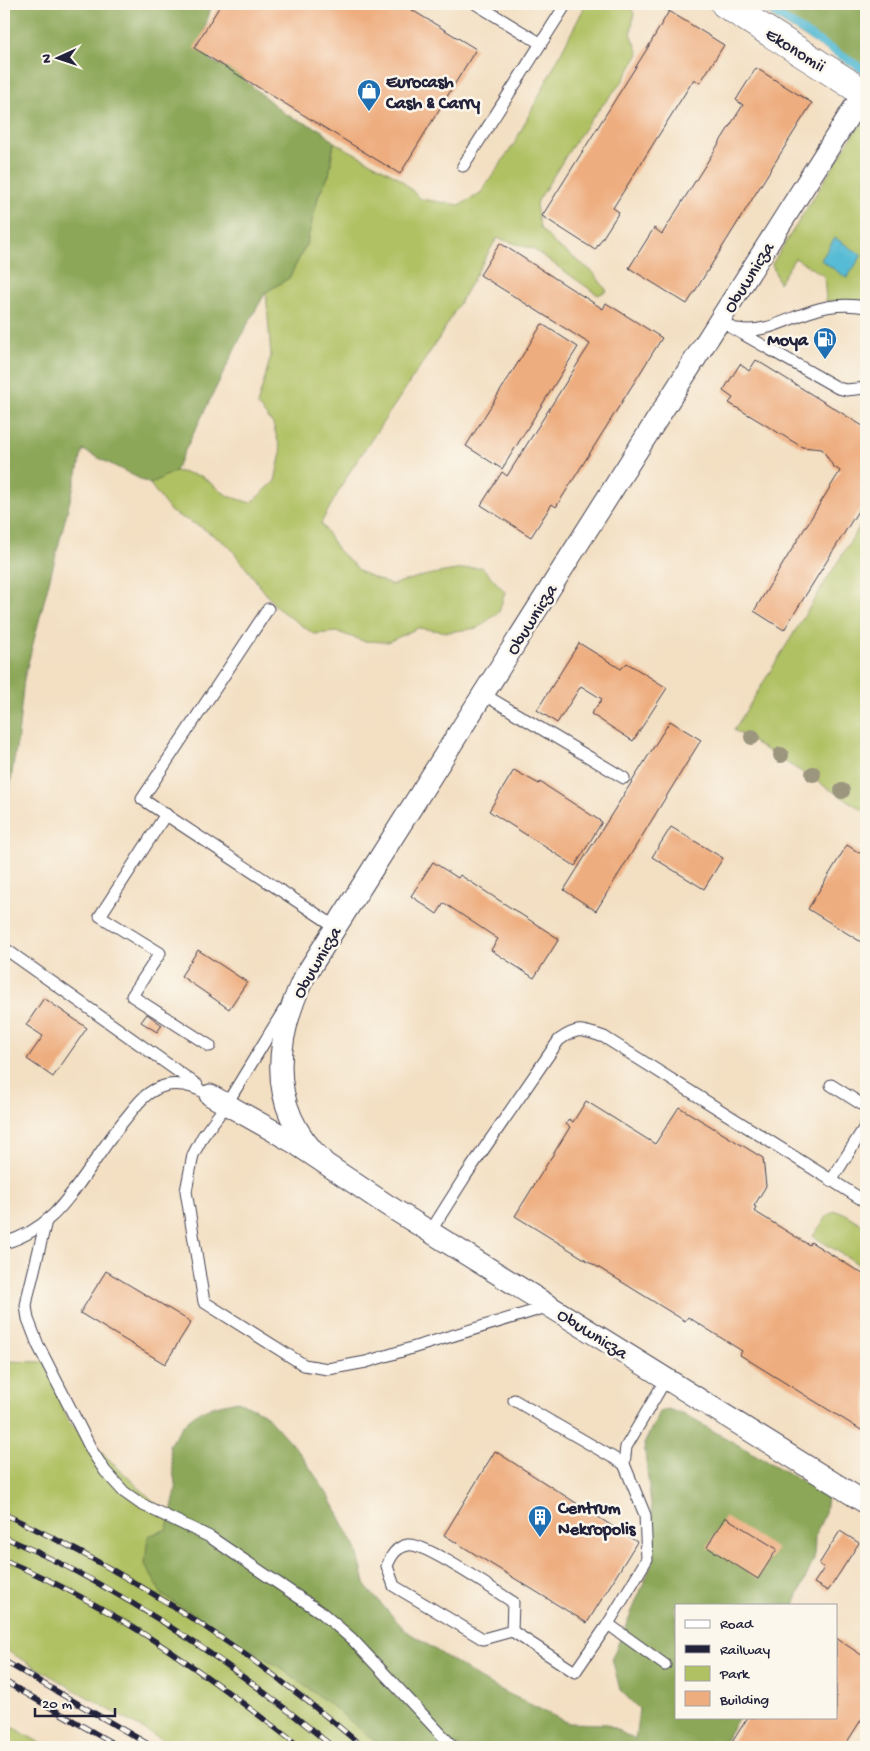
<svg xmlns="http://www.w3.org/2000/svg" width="870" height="1751" viewBox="0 0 870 1751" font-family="'Gochi Hand',sans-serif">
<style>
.green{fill:#b0c163;stroke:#69724f}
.forest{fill:#8ca759;stroke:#57644a}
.water{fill:#56bbd4;stroke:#3c6e88}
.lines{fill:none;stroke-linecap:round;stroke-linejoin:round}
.stream{stroke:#56bbd4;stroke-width:8}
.building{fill:#eead7f}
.service-casing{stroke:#413e4f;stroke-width:13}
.minor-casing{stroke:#413e4f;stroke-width:23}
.tertiary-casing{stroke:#413e4f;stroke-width:29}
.service{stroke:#fff;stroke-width:11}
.minor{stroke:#fff;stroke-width:21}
.tertiary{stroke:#fff;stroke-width:28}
.rail-casing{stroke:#22223b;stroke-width:5.5}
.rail{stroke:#fbf7ec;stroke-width:4;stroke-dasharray:11;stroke-linecap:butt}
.tree{fill:#9c967f}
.labels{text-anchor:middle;stroke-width:5;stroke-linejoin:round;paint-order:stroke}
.street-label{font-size:18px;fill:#22223b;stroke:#fbf7ec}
.poi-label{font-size:18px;font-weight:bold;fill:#22223b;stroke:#fbf7ec;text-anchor:start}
</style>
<rect width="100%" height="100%" fill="#fbf7ec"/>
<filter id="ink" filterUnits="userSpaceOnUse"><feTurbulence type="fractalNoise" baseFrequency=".02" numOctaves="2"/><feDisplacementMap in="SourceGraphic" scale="10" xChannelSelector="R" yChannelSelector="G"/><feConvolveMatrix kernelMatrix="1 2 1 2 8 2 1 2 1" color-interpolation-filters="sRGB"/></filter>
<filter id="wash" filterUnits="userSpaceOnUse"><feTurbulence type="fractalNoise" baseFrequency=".0096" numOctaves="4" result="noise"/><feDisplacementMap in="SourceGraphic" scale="20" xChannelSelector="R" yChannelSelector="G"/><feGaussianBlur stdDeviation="1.12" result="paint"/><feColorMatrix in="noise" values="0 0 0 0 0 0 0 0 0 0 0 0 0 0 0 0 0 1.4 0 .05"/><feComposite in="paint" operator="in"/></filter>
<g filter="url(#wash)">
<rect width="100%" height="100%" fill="#f3dfc2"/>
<g class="green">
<path d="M586,4h42l6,9 -3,20 8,21 -17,28 -31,37 -22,32 -33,53 4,24 15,16 38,28 14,19 -9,4 -65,-46 -36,-11 -59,102 -89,133 -28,50 17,27 23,22 30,13c31,-10 59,-15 91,-18l23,25 -6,20 -21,16 -30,4 -30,-4 -30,14 -25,-1 -25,-9 -24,2 -37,-26 -48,-62 -28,-19 -30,-15 -21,-28 25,-13 26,5 27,20 23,7 24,-22 6,-29 -8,-28 -16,-19 14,-49 -5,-64 23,-14 17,-33 13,-51 10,-19 5,-33 64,35 23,22 39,6 20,-11 34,-50z"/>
<polygon points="866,123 866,301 826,301 824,276 795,258 779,283 772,264 856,130"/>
<polygon points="866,516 866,812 734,730"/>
<polygon points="835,1211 842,1212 866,1227 866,1269 813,1236 828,1215"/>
<polygon points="4,1361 47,1362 68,1421 415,1747 174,1747 4,1649"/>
<polygon points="4,1722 47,1747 4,1747"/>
</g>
<g class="forest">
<polygon points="4,4 212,4 202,38 211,61 234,71 285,114 321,130 334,142 329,175 319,194 306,245 289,278 266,292 246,327 175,471 150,484 83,450 24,679 18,736 4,823"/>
<polygon points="752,4 866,4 866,75"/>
<path d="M238,1401l26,12 36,40 30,45 27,52 9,37 39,43 80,52 83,41 39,1 28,16 4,-31 -19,-19 -8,-32 40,-94 2,-34 -10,-86 16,-32 8,-3 17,6 126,71 16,11 -2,16 -10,23 -1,23 -20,46h-118v112h63l-18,30h-339l-51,-42 -52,-38 -117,-72 -17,-31 3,-28 19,-7 9,-39 -7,-45c22,-34 30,-36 69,-44z"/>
</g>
<polygon class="water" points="835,238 862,255 847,278 821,260"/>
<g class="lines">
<polyline class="stream" points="760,4 866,71"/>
</g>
<g id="blocks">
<g class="building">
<polygon points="221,4 402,4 476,49 400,174 194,48"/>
<polygon points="669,11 724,45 700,83 694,79 613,208 619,212 595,250 542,216 647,49"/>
<polygon points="756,68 812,103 687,304 629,268 654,228 662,234 743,105 736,100"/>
<polygon points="500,243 603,309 606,303 662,338 556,507 552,504 531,537 481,505 502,472 507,476 590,344 480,275"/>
<polygon points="542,324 578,347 502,469 466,446"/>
<polygon points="756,360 866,428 866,498 784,630 754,611 840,471 833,466 822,449 802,447 729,403 733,398 723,391 740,364 749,371"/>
<polygon points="579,643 621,669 627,663 667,688 633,741 591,714 602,699 581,686 557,723 537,710"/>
<polygon points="670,721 701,740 596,911 564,890"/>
<polygon points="514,770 539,784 540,782 602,822 575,866 489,811"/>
<polygon points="671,827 723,858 704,889 652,857"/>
<polygon points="847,845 866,857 866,945 808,909"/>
<polygon points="433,862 458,878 460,875 559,939 534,978 491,950 498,939 444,903 437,914 411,896"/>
<polygon points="198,950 247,982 229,1009 181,976"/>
<polygon points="44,998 87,1028 53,1077 27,1059 43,1036 26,1025"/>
<polygon points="147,1014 162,1025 157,1032 141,1022"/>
<polygon points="586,1101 655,1144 679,1107 763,1158 766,1186 754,1206 756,1207 754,1211 809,1245 811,1242 866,1276 866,1433 740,1355 742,1351 688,1317 685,1321 515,1216 570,1127 566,1124 569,1119 573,1122"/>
<polygon points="106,1271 191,1322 165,1364 80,1313"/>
<polygon points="495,1451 637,1542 587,1623 444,1535"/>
<polygon points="725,1517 777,1549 758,1579 707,1547"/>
<polygon points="840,1531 859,1543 828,1591 814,1583 824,1568 819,1564"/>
<polygon points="836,1638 866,1658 866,1712 844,1747 729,1747 748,1717 836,1717"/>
</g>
</g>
</g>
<g filter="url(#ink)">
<use href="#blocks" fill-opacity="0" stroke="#413e4f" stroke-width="1"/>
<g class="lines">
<g class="service-casing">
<g id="service">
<polyline points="476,4 540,43"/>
<polyline points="463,166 566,4"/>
<polyline points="720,321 838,388 846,390 866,388"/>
<path d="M737,329c29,5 49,-10 75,-18 17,-6 37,-7 54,-4"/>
<polyline points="268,609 142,799 336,927"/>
<polyline points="483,694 624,778"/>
<polyline points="166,814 100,916 160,953 132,996 210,1046"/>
<polyline points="4,948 197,1085"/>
<polyline points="284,1010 226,1105 203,1136 193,1155 186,1191 204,1302 304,1365 328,1369 366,1362 550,1306"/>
<polyline points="831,1085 866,1107"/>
<polyline points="831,1181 866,1125"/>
<polyline points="46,1221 28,1295 26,1306 28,1319 38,1345 92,1451 105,1471 124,1492 141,1504 210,1537 322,1613 352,1639 453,1747"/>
<path d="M430,1232l36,-57 93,-135c19,-14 24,-10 45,-3l262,165"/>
<path d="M4,1243c18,-5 35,-15 49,-28 27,-27 48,-67 73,-97 9,-11 17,-23 30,-29 18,-9 38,-3 54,6"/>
<polyline points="514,1400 624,1464"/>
<path d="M512,1631l1,-29c-18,-11 -88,-60 -105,-57 -12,2 -17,11 -21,21l7,20 89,53 29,-8 63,41 33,-48"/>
<polyline points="665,1665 608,1624 647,1559 645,1515 624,1464 626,1447 666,1379"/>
</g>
</g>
<g class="minor-casing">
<g id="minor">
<polyline points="210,1095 293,1142 387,1205 866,1503"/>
<path d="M322,1160c-55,-52 -48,-118 -19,-181l561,-887"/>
</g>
</g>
<g class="tertiary-casing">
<polyline id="tertiary" points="725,4 866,94"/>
</g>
<use href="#service" class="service"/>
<use href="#minor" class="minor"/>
<use href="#tertiary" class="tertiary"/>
<g class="rail-casing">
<g id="rail">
<path d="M4,1514c129,60 251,140 359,233"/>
<path d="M4,1537c120,52 228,126 329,210"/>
<path d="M4,1560c112,47 201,113 296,187"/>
<polyline points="4,1661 153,1747"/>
<polyline points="4,1681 119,1747"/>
</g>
</g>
<use href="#rail" class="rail"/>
</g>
<g class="tree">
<circle cx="752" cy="737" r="8"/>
<circle cx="781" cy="755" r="8"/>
<circle cx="813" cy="774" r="8"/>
<circle cx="842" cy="791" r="8"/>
</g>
</g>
<defs>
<g id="shop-pin" transform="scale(1.25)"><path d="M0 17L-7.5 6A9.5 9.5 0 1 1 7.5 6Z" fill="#1f6fb2" stroke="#fbf7ec"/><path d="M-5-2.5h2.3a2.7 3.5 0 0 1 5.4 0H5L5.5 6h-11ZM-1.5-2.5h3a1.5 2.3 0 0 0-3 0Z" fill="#fff"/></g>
<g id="fuel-pin" transform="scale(1.25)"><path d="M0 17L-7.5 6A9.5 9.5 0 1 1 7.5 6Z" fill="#1f6fb2" stroke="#fbf7ec"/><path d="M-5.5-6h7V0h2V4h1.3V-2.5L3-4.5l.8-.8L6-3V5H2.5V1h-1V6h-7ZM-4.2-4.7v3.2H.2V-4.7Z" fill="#fff"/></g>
<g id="building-pin" transform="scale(1.25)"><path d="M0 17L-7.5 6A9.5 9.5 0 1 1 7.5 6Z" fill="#1f6fb2" stroke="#fbf7ec"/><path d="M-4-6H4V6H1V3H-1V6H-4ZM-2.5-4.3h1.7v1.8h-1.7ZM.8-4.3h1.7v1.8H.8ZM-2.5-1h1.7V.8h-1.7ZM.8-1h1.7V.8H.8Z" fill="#fff"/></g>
</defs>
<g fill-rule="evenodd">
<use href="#shop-pin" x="369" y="91"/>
<use href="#fuel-pin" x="825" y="339"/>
<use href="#building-pin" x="540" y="1517"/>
</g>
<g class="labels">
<g class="street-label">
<text transform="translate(796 49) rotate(32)" y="6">Ekonomii</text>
<text transform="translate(748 277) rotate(-58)" y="6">Obuwnicza</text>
<text transform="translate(531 619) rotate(-58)" y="6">Obuwnicza</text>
<text transform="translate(316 962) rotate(-60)" y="6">Obuwnicza</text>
<text transform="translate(593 1333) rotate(32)" y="6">Obuwnicza</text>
</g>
<g class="poi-label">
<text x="386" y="87">Eurocash<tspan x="386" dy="21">Cash &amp; Carry</tspan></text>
<text x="808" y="345" text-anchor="end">Moya</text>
<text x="558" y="1513">Centrum<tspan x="558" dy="21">Nekropolis</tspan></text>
</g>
</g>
<rect width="870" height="1751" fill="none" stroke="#fbf7ec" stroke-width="20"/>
<rect x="675" y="1604" width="162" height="115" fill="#fbf7ec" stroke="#a4a2a5"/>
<rect x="685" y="1620" width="25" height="8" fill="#ffffff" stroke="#a4a2a5"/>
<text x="720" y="1628" font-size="15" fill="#22223b">Road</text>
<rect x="685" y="1645" width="25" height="8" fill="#22223b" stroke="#a4a2a5"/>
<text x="720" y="1654" font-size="15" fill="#22223b">Railway</text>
<rect x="685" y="1666" width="25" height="15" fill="#b0c163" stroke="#a4a2a5"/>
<text x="720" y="1678" font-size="15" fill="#22223b">Park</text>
<rect x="685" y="1691" width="25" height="15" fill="#eead7f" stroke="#a4a2a5"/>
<text x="720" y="1704" font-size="15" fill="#22223b">Building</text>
<g transform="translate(58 58) rotate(267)" stroke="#fbf7ec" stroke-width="4" paint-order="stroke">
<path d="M0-4L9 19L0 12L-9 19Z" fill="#22223b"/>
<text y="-8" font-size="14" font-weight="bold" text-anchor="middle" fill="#22223b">N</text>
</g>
<path d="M35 1708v8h80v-8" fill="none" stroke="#22223b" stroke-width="2.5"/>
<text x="42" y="1708" font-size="15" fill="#22223b" stroke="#fbf7ec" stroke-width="4" paint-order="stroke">20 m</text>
</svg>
